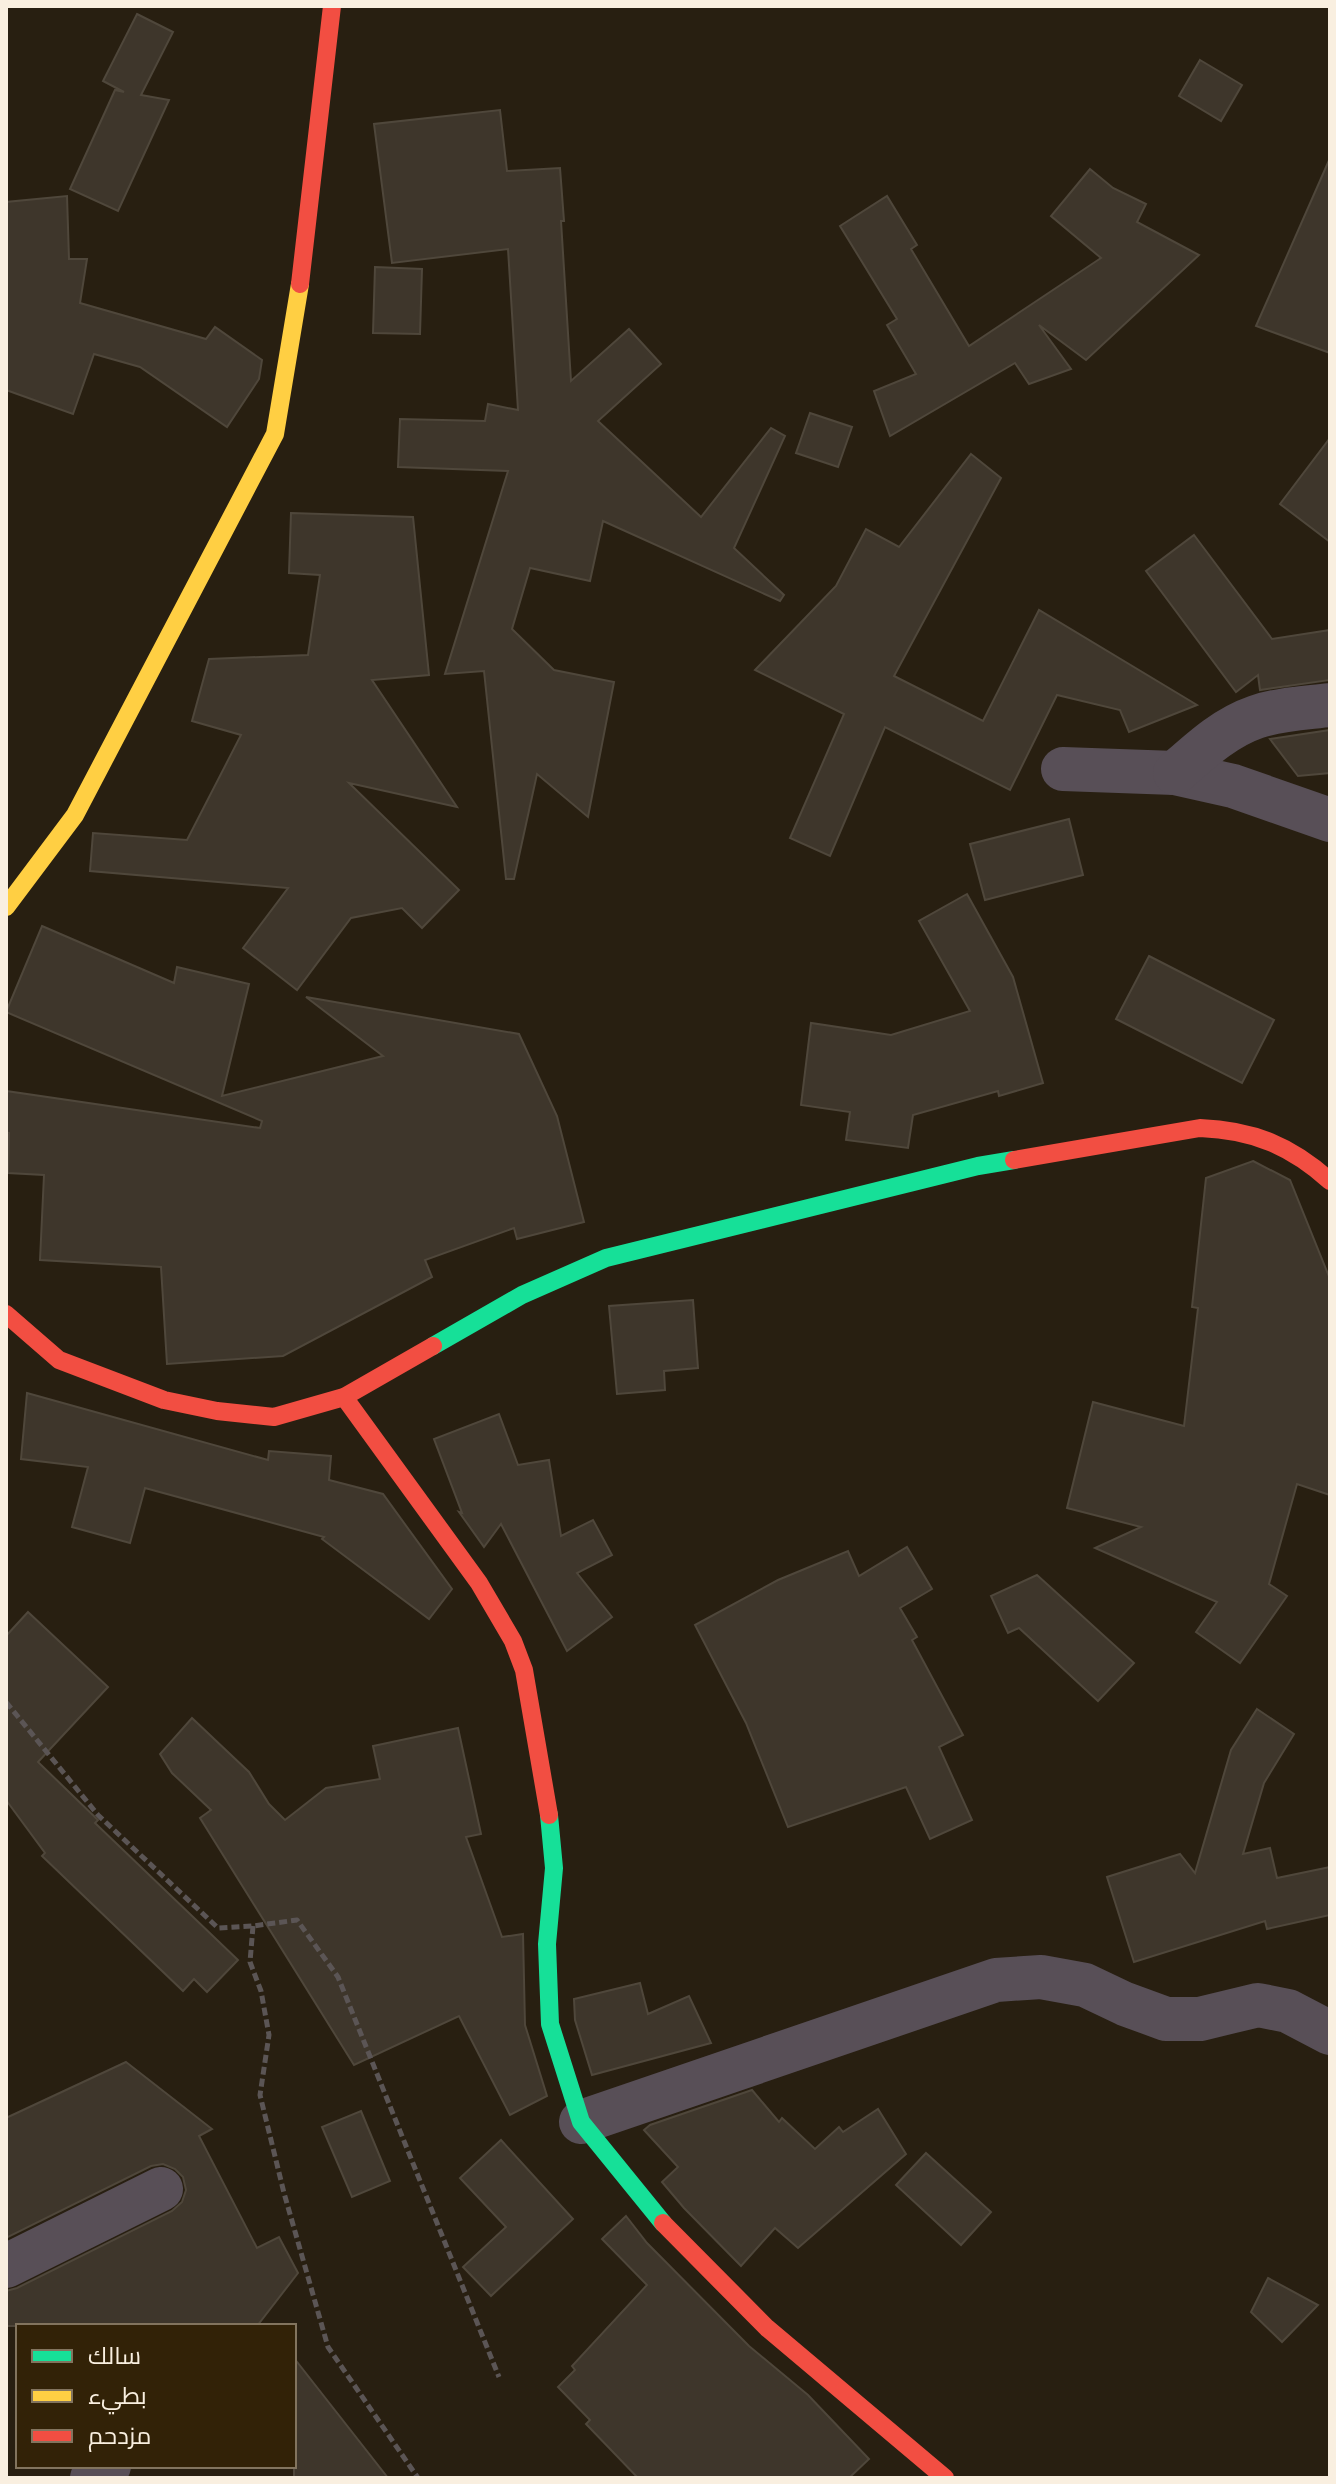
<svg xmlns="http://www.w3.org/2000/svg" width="1336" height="2484" viewBox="0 0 1336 2484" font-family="'DM Sans',Cairo,sans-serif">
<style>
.building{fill:#3e362b;stroke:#4f473b;stroke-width:2}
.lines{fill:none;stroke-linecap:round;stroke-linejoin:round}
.path{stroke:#5b5555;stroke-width:5;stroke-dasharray:8 4;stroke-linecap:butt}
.street{stroke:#584f57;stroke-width:44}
.fast{stroke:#16e098;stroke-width:18}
.slow{stroke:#ffcf43;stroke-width:18}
.jam{stroke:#f24e42;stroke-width:18}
</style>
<rect width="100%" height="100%" fill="#281f11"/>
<g class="building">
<polygon points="137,14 173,32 141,95 169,100 118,211 70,189 115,90 124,92 103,81"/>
<polygon points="1200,60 1242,85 1221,121 1179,96"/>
<polygon points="500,110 507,171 560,168 564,221 561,221 571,381 629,329 661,364 598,421 701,517 771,428 785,436 734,548 784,595 780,601 603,521 590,581 530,568 512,629 554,670 614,682 588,817 537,774 514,879 506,879 484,671 445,674 508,471 398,467 400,419 485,421 488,404 518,410 508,249 392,263 374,124"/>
<polygon points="1330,158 1330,353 1256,326"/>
<polygon points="1090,169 1113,188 1146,204 1137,222 1199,255 1086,360 1039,325 1071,369 1029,384 1015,363 890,436 874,391 916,374 887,325 897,319 840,226 887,196 917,245 911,249 969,346 1101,258 1051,216"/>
<polygon points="67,196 69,259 87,259 80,303 206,339 215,327 262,360 259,379 227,427 140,367 94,354 73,414 6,390 6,202"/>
<polygon points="375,267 422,269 420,334 373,333"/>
<polygon points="810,413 852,427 838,467 796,453"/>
<polygon points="1330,438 1330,542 1280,504"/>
<polygon points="971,454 1001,478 894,676 983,721 1039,610 1197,705 1129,732 1120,710 1057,695 1010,790 885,727 830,856 790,838 844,714 755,670 836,586 866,529 899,547"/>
<polygon points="291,513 413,517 429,675 372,680 457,807 349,783 459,890 422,928 402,908 351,918 297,990 243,948 288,888 90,871 93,833 187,840 241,735 192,721 209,659 308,655 320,575 289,573"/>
<polygon points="1194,535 1272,639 1330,630 1330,680 1260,690 1258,675 1236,692 1146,571"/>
<polygon points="1330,730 1330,773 1298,776 1270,739"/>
<polygon points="1069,819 1083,875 985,900 970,844"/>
<polygon points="967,894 1013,977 1043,1083 999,1096 998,1091 913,1115 908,1148 846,1140 850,1112 801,1105 811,1023 891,1035 970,1011 919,921"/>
<polygon points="42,926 174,983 177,967 249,984 222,1096 383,1056 306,997 519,1034 557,1116 584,1222 517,1239 514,1228 425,1260 432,1277 283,1356 167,1364 161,1267 40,1260 44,1175 8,1173 9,1133 6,1132 6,1091 260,1128 262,1121 6,1012"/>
<polygon points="1149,956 1274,1020 1242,1083 1116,1019"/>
<polygon points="1253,1161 1290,1180 1330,1279 1330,1495 1297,1484 1269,1584 1287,1596 1240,1663 1196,1632 1217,1602 1095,1548 1141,1527 1067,1508 1093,1402 1184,1426 1198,1308 1192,1307 1206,1178"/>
<polygon points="693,1300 698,1368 664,1371 665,1390 617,1394 609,1306"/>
<polygon points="27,1393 268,1460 269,1451 331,1456 329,1480 383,1494 452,1589 429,1619 322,1539 324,1537 145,1488 130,1543 72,1527 88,1467 21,1459"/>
<polygon points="499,1414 518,1465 549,1460 561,1536 593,1520 612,1555 577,1573 612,1617 567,1651 501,1524 484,1547 459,1512 462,1513 434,1439"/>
<polygon points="907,1547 932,1589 900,1608 917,1637 912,1640 963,1735 939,1747 972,1820 930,1839 906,1787 788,1827 746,1723 695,1625 778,1580 848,1551 859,1576"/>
<polygon points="1037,1575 1134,1663 1098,1701 1019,1628 1008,1633 991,1596"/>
<polygon points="28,1612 108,1687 38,1762 98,1820 95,1823 238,1960 207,1992 194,1979 183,1991 42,1856 45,1853 6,1800 6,1636"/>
<polygon points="1257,1709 1294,1734 1264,1783 1243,1854 1270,1848 1277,1878 1330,1867 1330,1915 1267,1929 1265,1921 1134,1962 1107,1877 1180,1854 1195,1873 1231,1750"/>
<polygon points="192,1718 249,1772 269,1804 285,1820 326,1788 380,1779 373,1746 458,1728 481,1834 466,1837 502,1937 523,1934 525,2025 547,2096 510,2115 459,2016 354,2065 200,1818 211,1810 172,1773 160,1754"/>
<polygon points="640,1983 648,2014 689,1996 711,2043 592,2075 575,2020 574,1999"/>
<polygon points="126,2062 212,2129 199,2136 257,2248 279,2237 298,2273 257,2326 6,2326 6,2291 17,2288 172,2211 182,2202 186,2190 183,2177 175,2169 163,2164 151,2166 6,2238 6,2118"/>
<polygon points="752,2090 779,2122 782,2118 815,2149 839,2127 843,2132 878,2109 906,2154 798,2248 775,2228 741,2266 684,2208 662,2182 678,2167 644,2130 650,2125"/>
<polygon points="361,2111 390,2181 352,2197 322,2127"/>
<polygon points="501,2140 573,2219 491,2296 463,2267 506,2227 460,2178"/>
<polygon points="926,2153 991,2212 961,2245 896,2185"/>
<polygon points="626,2216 647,2243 749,2346 808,2395 869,2459 849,2478 638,2478 586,2424 590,2420 558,2387 575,2370 572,2366 647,2285 602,2239"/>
<polygon points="1268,2278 1318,2305 1282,2342 1251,2312"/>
<polygon points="294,2358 388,2478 294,2478"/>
</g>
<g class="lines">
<g class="path">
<polyline points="6,1702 98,1815 218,1928 253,1926 297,1920 338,1977 499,2377"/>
<polyline points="253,1926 250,1962 261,1991 269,2035 260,2095 284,2193 328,2347 418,2478"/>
</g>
<g class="street">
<polyline points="1063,769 1175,773 1233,786 1330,820"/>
<path d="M1175,773c25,-22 49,-45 81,-56 23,-8 50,-9 74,-12"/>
<polyline points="581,2122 996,1980 1041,1977 1085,1985 1125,2004 1166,2019 1200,2019 1258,2005 1288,2011 1330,2033"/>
<polyline points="6,2266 161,2189"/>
<polyline points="92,2478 109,2466"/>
</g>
<g class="fast">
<polyline points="433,1346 522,1295 606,1258 978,1166 1014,1160"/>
<polyline points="549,1815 554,1868 547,1944 550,2024 581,2122 663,2223"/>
</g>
<polyline class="slow" points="6,907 75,815 275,434 300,284"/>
<g class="jam">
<polyline points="300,284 332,6"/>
<path d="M1014,1160l186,-32c53,2 91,18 130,53"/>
<polyline points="6,1314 59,1360 164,1400 217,1411 274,1417 344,1397 433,1346"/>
<polyline points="344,1397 479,1583 513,1641 524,1670 549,1815"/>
<polyline points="663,2223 767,2328 945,2478"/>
</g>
</g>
<rect width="1336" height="2484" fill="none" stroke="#f9efe0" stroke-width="16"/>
<rect x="16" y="2324" width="280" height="144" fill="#322207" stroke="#82745e" stroke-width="2"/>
<rect x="32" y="2350" width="40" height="12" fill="#16e098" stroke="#82745e" stroke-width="2"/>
<text x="88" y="2364" font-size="24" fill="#f9efe0">سالك</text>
<rect x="32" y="2390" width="40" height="12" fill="#ffcf43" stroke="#82745e" stroke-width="2"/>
<text x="88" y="2404" font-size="24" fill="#f9efe0">بطيء</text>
<rect x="32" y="2430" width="40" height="12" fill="#f24e42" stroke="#82745e" stroke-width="2"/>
<text x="88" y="2444" font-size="24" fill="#f9efe0">مزدحم</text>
</svg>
